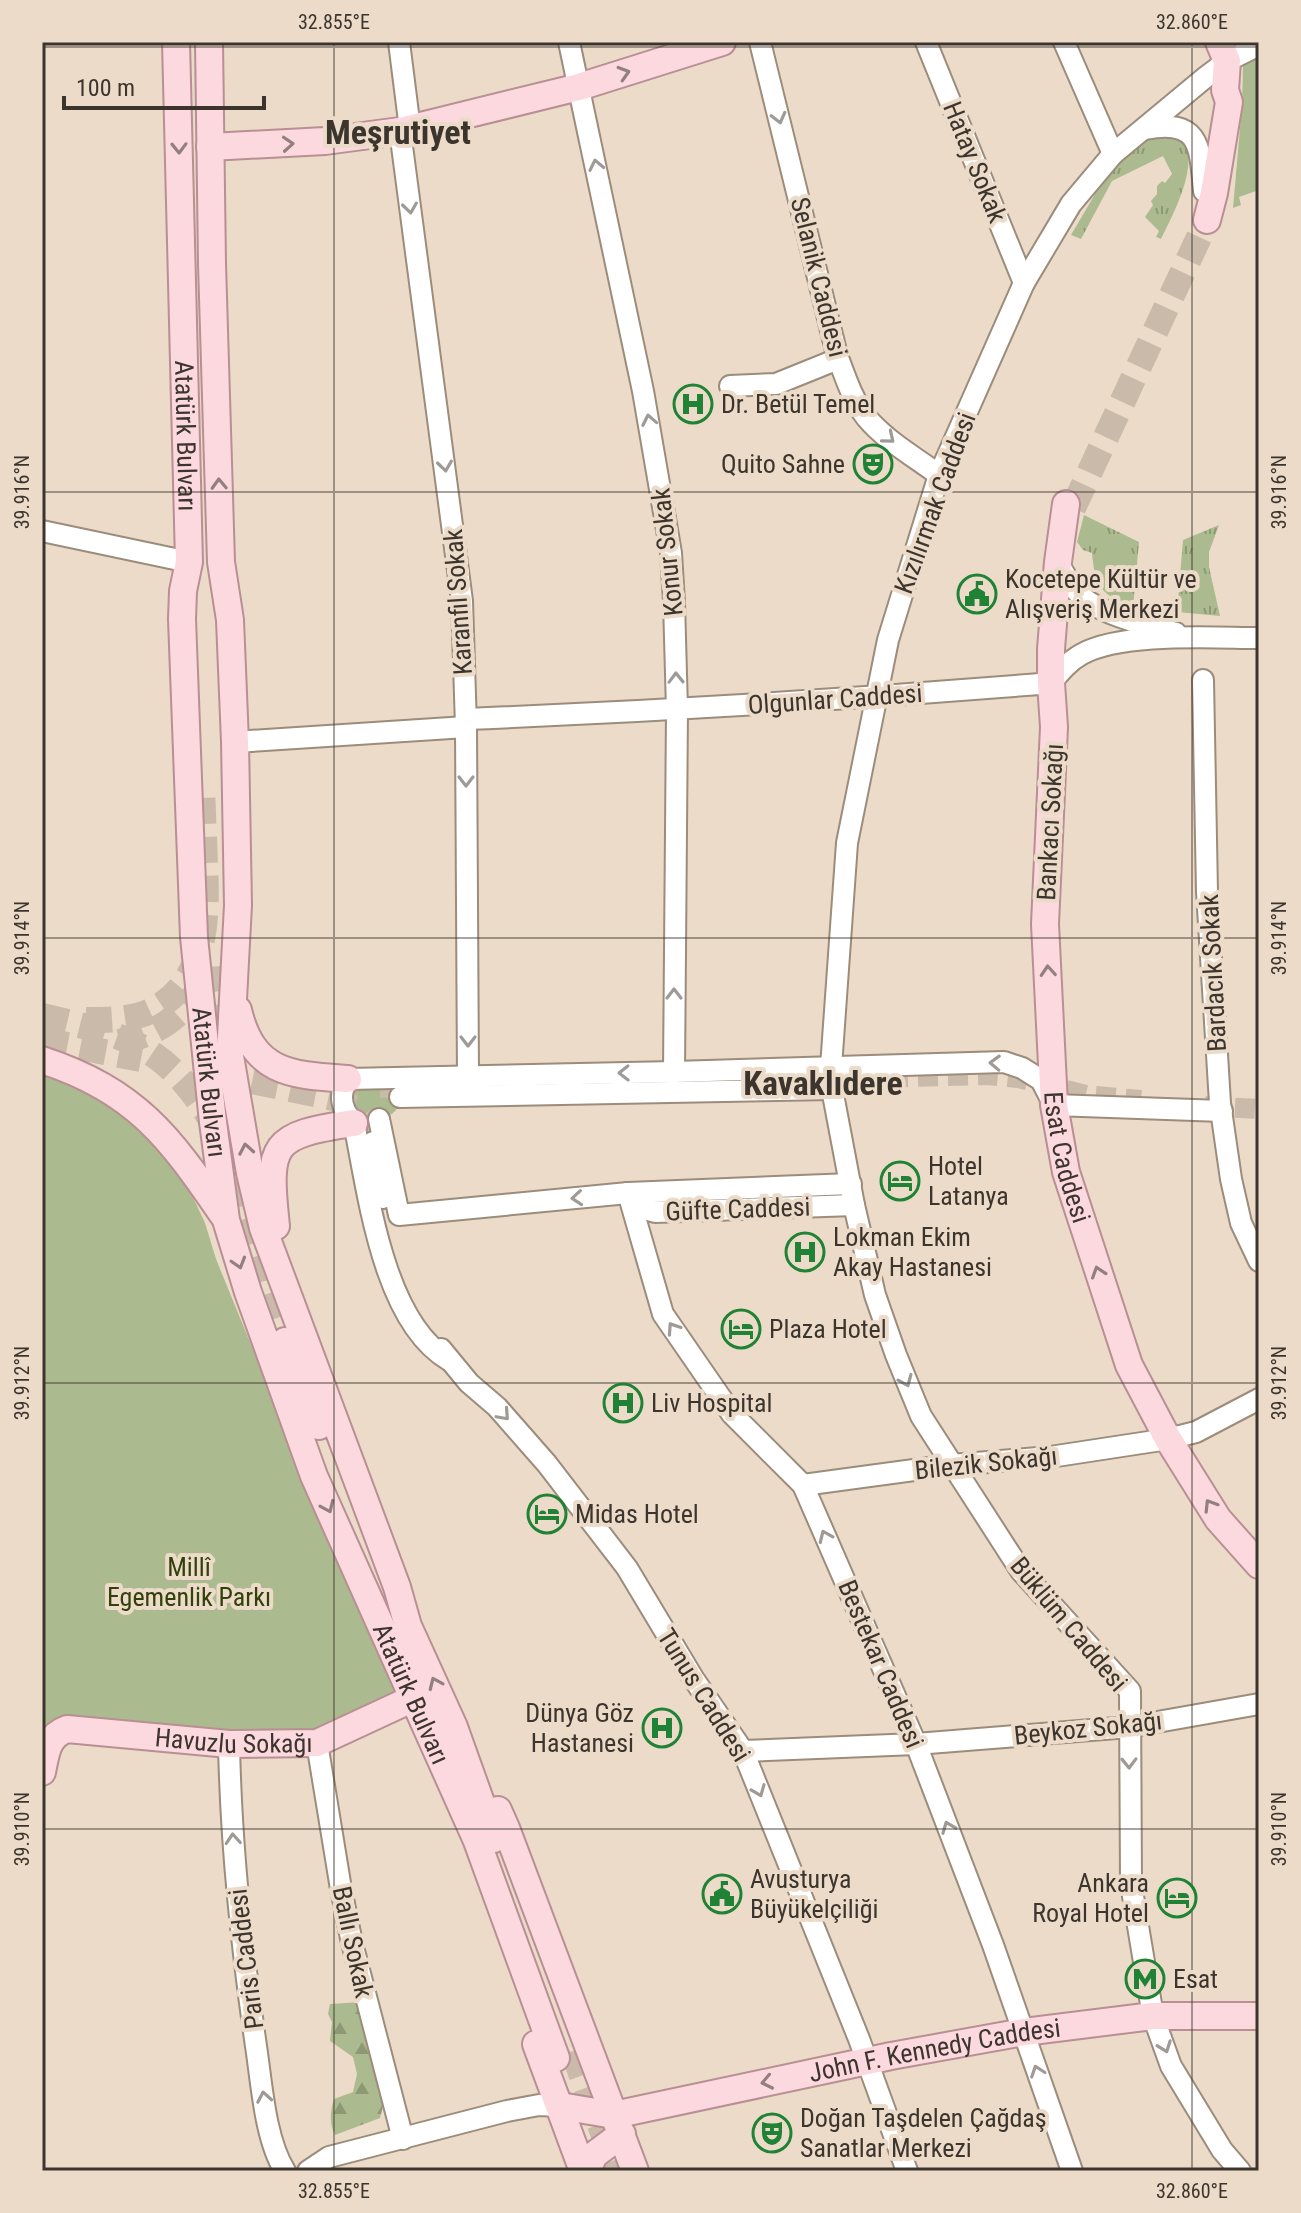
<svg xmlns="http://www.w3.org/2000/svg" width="1301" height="2213" viewBox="0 0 1301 2213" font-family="'Roboto Condensed',sans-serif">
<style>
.grass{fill:url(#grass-tufts)}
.forest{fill:url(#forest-firs)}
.park{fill:#acbb8f}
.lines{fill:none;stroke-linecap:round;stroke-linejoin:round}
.minor-tunnel{stroke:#c9baaa;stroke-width:20;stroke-dasharray:20 10;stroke-linecap:butt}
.major-tunnel{stroke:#c9baaa;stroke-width:26;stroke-dasharray:26 13;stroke-linecap:butt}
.minor-casing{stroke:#9b8c7b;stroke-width:24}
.major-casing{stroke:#b88f93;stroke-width:30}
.minor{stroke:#fff;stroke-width:20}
.major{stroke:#fcd9df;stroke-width:26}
.oneway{stroke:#927f7e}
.oneway2{stroke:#9e9a96}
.ticks{fill:none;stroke:#3c352e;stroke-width:2;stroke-opacity:0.45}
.labels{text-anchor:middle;stroke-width:8;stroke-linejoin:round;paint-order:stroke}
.street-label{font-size:26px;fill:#3c352e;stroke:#ecdbc9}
.poi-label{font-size:26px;fill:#3c352e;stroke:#ecdbc9;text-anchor:start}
.park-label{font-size:26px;fill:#32400a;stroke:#ecdbc9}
.district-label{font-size:34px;font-weight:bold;fill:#3c352e;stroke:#ecdbc9}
.neatline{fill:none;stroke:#3c352e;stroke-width:3}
.ticks-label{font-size:20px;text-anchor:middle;fill:#3c352e}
</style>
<defs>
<pattern id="grass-tufts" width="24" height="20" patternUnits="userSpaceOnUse" patternTransform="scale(2)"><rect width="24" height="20" fill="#acbb8f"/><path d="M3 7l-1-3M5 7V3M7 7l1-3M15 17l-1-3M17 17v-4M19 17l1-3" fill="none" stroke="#8d9975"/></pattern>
<pattern id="forest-firs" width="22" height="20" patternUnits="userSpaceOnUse" patternTransform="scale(2)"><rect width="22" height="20" fill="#acbb8f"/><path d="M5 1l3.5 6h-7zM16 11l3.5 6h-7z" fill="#8d9975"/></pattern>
</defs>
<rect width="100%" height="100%" fill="#ecdbc9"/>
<g class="grass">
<path d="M1169,135c3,1 10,4 12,5 22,19 -10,79 -20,99l-5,-2 3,-6 -14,-14 8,-12 -2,-4 6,-7v-8l5,-5 3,2 7,-9 -9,-18 -51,25 -31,58 -10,-4 30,-51 19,-22 26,-23z"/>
<path d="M1084,515l55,27 -6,65c-32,-12 -38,-20 -41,-54l-9,-3 -6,-8z"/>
<polygon points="1219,525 1209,552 1209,567 1220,616 1177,612 1183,540"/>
</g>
<path class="forest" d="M361,2002l23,100 -4,16 -45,17c-6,-11 -5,-24 -1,-36l19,-7 4,-18 -4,-17 -23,-16 2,-19 -4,-8 2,-10z"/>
<g class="park">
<polygon points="1259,55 1259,190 1239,197 1241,205 1233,208 1242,106 1243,66"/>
<polygon points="42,1073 65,1079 94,1096 136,1123 159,1142 191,1193 205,1223 216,1259 254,1352 258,1351 414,1698 317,1743 57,1732 42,1730"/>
<path d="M348,1079c12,1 34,-2 44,4 5,4 8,10 8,16 0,21 -31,22 -46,24z"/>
</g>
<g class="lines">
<g class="minor-tunnel">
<polyline points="708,1082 988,1075 1018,1078 1086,1095 1141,1100"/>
<polyline points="380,1088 424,1087"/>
<polyline points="1205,1106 1259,1109"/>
</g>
<g class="major-tunnel">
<polyline points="1073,508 1207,220"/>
<path d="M208,967c2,29 11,54 30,77"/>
<path d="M42,1016c33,8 70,15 99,31 47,25 79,82 97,130 12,32 17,67 26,100 6,22 14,43 21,64"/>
<path d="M86,1020c24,0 51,0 72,-13 51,-31 49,-93 47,-145 -1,-24 -2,-49 -3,-74"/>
<polyline points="42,1040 141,1059"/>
<path d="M119,1042c36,-7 61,-24 81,-54"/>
<polyline points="214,1073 338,1099 357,1110 370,1129 373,1142"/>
<polyline points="573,2051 617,2171"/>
</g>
<g class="minor-casing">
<g id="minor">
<polyline points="399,42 410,129"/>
<polyline points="569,42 643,391 671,553 674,602 677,710 674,1072"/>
<path d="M760,42l77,313c8,21 15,44 29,62 20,24 49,40 73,58"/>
<polyline points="926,42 1024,283"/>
<polyline points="1064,42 1113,154"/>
<path d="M1145,129c55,-11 55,17 59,62"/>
<polyline points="400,131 462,601 466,727 468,1077"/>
<polyline points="730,386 776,384 838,359"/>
<polyline points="42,531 189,562"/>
<path d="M1058,562c6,12 12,23 22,33 21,20 67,30 96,38"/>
<polyline points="1203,680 1207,892 1220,1103 1231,1179 1241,1223 1259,1261"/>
<path d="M466,719c195,-8 390,-20 585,-36 9,-11 18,-22 31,-29 41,-22 130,-16 177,-16"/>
<polyline points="235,742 466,727"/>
<polyline points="400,1097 832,1089"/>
<polyline points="379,1119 399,1215 628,1193 851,1184"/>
<polyline points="373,1142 383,1198"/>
<polyline points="628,1193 663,1314 732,1414 803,1485 916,1744 993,1945 1072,2171"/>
<polyline points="628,1193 641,1208 655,1212 854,1205"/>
<polyline points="441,1349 469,1383 497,1407 547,1464 627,1568 693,1678 743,1751 859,2039 907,2171"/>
<path d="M449,1360c-66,-38 -81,-168 -95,-237 -13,-13 -16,-29 -6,-44l326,-7 330,-10 18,6 19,12 13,25 168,6"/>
<polyline points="803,1485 951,1465 1050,1457 1168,1439 1196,1432 1259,1399"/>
<polyline points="317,1743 341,1889 352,1943 403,2139"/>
<path d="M229,1744c2,103 13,207 28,309 5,36 9,88 28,118"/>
<polyline points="743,1751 916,1744 1129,1727 1259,1704"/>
<polyline points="308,2171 329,2157 507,2111 539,2105 560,2106"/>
<polyline points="1240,2171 1222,2150 1171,2066 1153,2016 1131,1884 1130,1691 1021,1571 921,1416 896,1355 875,1295 854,1205 832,1089 831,1067 847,843 888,640 939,475 1024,283 1071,204 1113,154 1207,76 1227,61 1259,45"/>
</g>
</g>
<g class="major-casing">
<g id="major">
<path id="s1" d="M176,42l13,520 -6,29 -1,28 12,318 19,185 13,98 22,72 66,184 163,365 79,217"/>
<polyline points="209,42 212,264 221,562 230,620 235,742 238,905 230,1056 250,1173 263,1228 397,1587 408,1626 454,1727 494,1839"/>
<polyline points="210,147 325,141 400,131 579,87 722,42"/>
<polyline points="1207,220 1214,193 1229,102 1225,90 1227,61 1219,42"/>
<path id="s2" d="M1066,504l-8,58 -7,87v34l3,44 -9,197 9,181 12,67 63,193 39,74 50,80 41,46"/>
<path d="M238,1010c15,64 53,65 110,69"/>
<path d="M42,1060c94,31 127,76 181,155"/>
<path d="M276,1226c-9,-83 -5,-91 78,-103"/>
<polyline points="285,1341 319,1426"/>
<path id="s3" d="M42,1772c4,-19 5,-36 25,-43l162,15 88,-1 97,-45"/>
<polyline points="498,1810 506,1828 635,2171"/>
<polyline points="536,2044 583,2171"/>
<path id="s4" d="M560,2106l54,9 277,-59 133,-24 129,-16h106"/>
<polyline points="587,2171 594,2155 622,2134"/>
</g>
</g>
<use href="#minor" class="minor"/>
<use href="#major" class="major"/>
</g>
<defs><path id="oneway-chevron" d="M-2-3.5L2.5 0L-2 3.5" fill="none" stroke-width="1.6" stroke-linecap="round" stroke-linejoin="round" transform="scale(2)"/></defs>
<g class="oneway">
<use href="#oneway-chevron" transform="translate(624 73) rotate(-17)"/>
<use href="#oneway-chevron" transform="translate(288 144) rotate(-4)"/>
<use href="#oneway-chevron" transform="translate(179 148) rotate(89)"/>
<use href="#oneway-chevron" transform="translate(219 484) rotate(-92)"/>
<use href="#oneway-chevron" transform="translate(1048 971) rotate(-94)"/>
<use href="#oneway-chevron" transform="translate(246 1149) rotate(-100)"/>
<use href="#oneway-chevron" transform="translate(239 1263) rotate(73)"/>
<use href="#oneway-chevron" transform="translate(1098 1272) rotate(-108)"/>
<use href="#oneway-chevron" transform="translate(1210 1505) rotate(-122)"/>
<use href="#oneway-chevron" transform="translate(328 1507) rotate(66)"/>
<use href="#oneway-chevron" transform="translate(435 1683) rotate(-114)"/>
<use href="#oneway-chevron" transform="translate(767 2082) rotate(168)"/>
</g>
<g class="oneway2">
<use href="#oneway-chevron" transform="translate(779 118) rotate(76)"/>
<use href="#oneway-chevron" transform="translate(596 165) rotate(-102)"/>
<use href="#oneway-chevron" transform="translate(410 208) rotate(82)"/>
<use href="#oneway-chevron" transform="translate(649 420) rotate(-101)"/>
<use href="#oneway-chevron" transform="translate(889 438) rotate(40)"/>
<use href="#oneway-chevron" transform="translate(445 466) rotate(82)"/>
<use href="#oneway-chevron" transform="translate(676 678) rotate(-91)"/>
<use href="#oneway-chevron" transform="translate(466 781) rotate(90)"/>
<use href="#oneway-chevron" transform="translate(674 994) rotate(-90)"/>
<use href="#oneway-chevron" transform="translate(468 1041) rotate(90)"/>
<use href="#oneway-chevron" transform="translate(995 1063) rotate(-178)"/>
<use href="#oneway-chevron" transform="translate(624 1073) rotate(179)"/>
<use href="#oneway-chevron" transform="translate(577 1198) rotate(175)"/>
<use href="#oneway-chevron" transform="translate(673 1328) rotate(-124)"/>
<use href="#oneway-chevron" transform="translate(906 1381) rotate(67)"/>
<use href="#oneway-chevron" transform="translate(504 1415) rotate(48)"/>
<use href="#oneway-chevron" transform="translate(825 1536) rotate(-114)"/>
<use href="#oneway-chevron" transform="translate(1129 1763) rotate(89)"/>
<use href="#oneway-chevron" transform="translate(759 1791) rotate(68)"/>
<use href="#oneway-chevron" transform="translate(948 1827) rotate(-111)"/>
<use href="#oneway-chevron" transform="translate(233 1839) rotate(-94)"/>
<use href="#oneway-chevron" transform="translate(1165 2047) rotate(70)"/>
<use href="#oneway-chevron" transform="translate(1037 2071) rotate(-109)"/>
<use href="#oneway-chevron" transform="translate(264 2097) rotate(-100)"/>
</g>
<path class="ticks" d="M334,42v2129M1192,42v2129M42,47h1217M42,492h1217M42,938h1217M42,1383h1217M42,1829h1217"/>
<defs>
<g id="hospital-ring" transform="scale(2)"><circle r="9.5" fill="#ecdbc9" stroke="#1f8235" stroke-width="1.5"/><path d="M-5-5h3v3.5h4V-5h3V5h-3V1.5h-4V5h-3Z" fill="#1f8235"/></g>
<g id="theatre-ring" transform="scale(2)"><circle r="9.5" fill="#ecdbc9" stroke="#1f8235" stroke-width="1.5"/><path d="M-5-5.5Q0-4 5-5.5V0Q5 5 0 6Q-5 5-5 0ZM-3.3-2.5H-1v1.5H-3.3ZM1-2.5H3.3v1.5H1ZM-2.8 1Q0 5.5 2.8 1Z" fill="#1f8235"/></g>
<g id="civic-ring" transform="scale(2)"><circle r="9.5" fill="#ecdbc9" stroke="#1f8235" stroke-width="1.5"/><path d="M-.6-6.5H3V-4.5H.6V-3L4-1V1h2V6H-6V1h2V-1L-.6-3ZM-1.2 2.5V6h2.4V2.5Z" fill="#1f8235"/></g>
<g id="hotel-ring" transform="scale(2)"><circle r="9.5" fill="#ecdbc9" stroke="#1f8235" stroke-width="1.5"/><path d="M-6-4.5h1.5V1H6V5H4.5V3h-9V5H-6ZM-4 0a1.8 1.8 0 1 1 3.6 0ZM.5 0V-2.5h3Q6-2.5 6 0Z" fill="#1f8235"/></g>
<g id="metro-ring" transform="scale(2)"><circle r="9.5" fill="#ecdbc9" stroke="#1f8235" stroke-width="1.5"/><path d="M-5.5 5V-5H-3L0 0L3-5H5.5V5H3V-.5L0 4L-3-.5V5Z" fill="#1f8235"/></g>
</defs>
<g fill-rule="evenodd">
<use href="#hospital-ring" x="693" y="404"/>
<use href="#theatre-ring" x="873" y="464"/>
<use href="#civic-ring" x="977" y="594"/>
<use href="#hotel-ring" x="900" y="1181"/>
<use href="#hospital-ring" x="805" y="1252"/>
<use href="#hotel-ring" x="741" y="1329"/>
<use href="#hospital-ring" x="623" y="1403"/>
<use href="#hotel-ring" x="547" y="1514"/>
<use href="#hospital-ring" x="662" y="1728"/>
<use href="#civic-ring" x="722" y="1894"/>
<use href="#hotel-ring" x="1177" y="1898"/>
<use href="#metro-ring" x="1145" y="1979"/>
<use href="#theatre-ring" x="772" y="2133"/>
</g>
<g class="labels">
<g class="street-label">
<text transform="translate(975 162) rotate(68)" y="9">Hatay Sokak</text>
<text transform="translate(819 277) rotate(76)" y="9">Selanik Caddesi</text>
<text dy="9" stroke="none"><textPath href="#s1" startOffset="394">Atatürk Bulvarı</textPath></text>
<text transform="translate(935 503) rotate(-70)" y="9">Kızılırmak Caddesi</text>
<text transform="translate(667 552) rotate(-96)" y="9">Konur Sokak</text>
<text transform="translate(458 602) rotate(-94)" y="9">Karanfil Sokak</text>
<text transform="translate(835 699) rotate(-4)" y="9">Olgunlar Caddesi</text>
<text transform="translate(1050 822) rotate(-87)" y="9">Bankacı Sokağı</text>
<text transform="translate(1213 973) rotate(-93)" y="9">Bardacık Sokak</text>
<text dy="9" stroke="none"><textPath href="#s1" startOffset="1042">Atatürk Bulvarı</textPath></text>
<text dy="9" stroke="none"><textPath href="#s2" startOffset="656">Esat Caddesi</textPath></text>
<text transform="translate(738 1209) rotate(-2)" y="9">Güfte Caddesi</text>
<text transform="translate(986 1463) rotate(-6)" y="9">Bilezik Sokağı</text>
<text transform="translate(1069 1624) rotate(50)" y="9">Büklüm Caddesi</text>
<text transform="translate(881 1664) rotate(67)" y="9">Bestekar Caddesi</text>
<text dy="9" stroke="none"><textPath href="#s1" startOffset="1690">Atatürk Bulvarı</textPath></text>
<text transform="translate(704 1695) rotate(58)" y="9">Tunus Caddesi</text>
<text transform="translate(1088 1728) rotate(-6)" y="9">Beykoz Sokağı</text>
<text dy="9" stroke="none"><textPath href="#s3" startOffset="220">Havuzlu Sokağı</textPath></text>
<text transform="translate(353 1942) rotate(78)" y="9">Ballı Sokak</text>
<text transform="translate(246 1959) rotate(-97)" y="9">Paris Caddesi</text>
<text dy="9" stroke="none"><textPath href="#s4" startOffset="382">John F. Kennedy Caddesi</textPath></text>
</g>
<g class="poi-label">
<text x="721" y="413">Dr. Betül Temel</text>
<text x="845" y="473" text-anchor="end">Quito Sahne</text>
<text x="1005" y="588">Kocetepe Kültür ve<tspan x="1005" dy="30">Alışveriş Merkezi</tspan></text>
<text x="928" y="1175">Hotel<tspan x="928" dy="30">Latanya</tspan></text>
<text x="833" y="1246">Lokman Ekim<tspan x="833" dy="30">Akay Hastanesi</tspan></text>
<text x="769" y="1338">Plaza Hotel</text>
<text x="651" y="1412">Liv Hospital</text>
<text x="575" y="1523">Midas Hotel</text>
<text x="634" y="1722" text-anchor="end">Dünya Göz<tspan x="634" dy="30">Hastanesi</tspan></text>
<text x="750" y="1888">Avusturya<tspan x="750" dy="30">Büyükelçiliği</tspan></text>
<text x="1149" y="1892" text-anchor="end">Ankara<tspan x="1149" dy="30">Royal Hotel</tspan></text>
<text x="1173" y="1988">Esat</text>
<text x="800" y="2127">Doğan Taşdelen Çağdaş<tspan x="800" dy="30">Sanatlar Merkezi</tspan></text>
</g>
<g class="park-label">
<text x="189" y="1576">Millî<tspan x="189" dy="30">Egemenlik Parkı</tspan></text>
</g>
<g class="district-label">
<text x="398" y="144">Meşrutiyet</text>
<text x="823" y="1095">Kavaklıdere</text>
</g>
</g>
<rect width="1301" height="2213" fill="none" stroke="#ecdbc9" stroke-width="88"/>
<path d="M64 96v12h200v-12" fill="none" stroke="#3c352e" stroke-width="4"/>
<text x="76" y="96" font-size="24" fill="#3c352e" stroke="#ecdbc9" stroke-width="6" paint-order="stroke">100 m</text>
<rect x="44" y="44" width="1213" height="2125" class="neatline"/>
<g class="ticks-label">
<text x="334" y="29">32.855°E</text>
<text x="1192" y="29">32.860°E</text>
<text transform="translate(22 492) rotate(-90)" y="7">39.916°N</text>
<text transform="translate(1279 492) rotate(-90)" y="7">39.916°N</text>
<text transform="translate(22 938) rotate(-90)" y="7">39.914°N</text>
<text transform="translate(1279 938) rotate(-90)" y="7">39.914°N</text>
<text transform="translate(22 1383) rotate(-90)" y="7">39.912°N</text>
<text transform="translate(1279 1383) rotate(-90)" y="7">39.912°N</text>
<text transform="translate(22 1829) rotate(-90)" y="7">39.910°N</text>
<text transform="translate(1279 1829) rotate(-90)" y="7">39.910°N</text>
<text x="334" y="2198">32.855°E</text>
<text x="1192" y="2198">32.860°E</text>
</g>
</svg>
